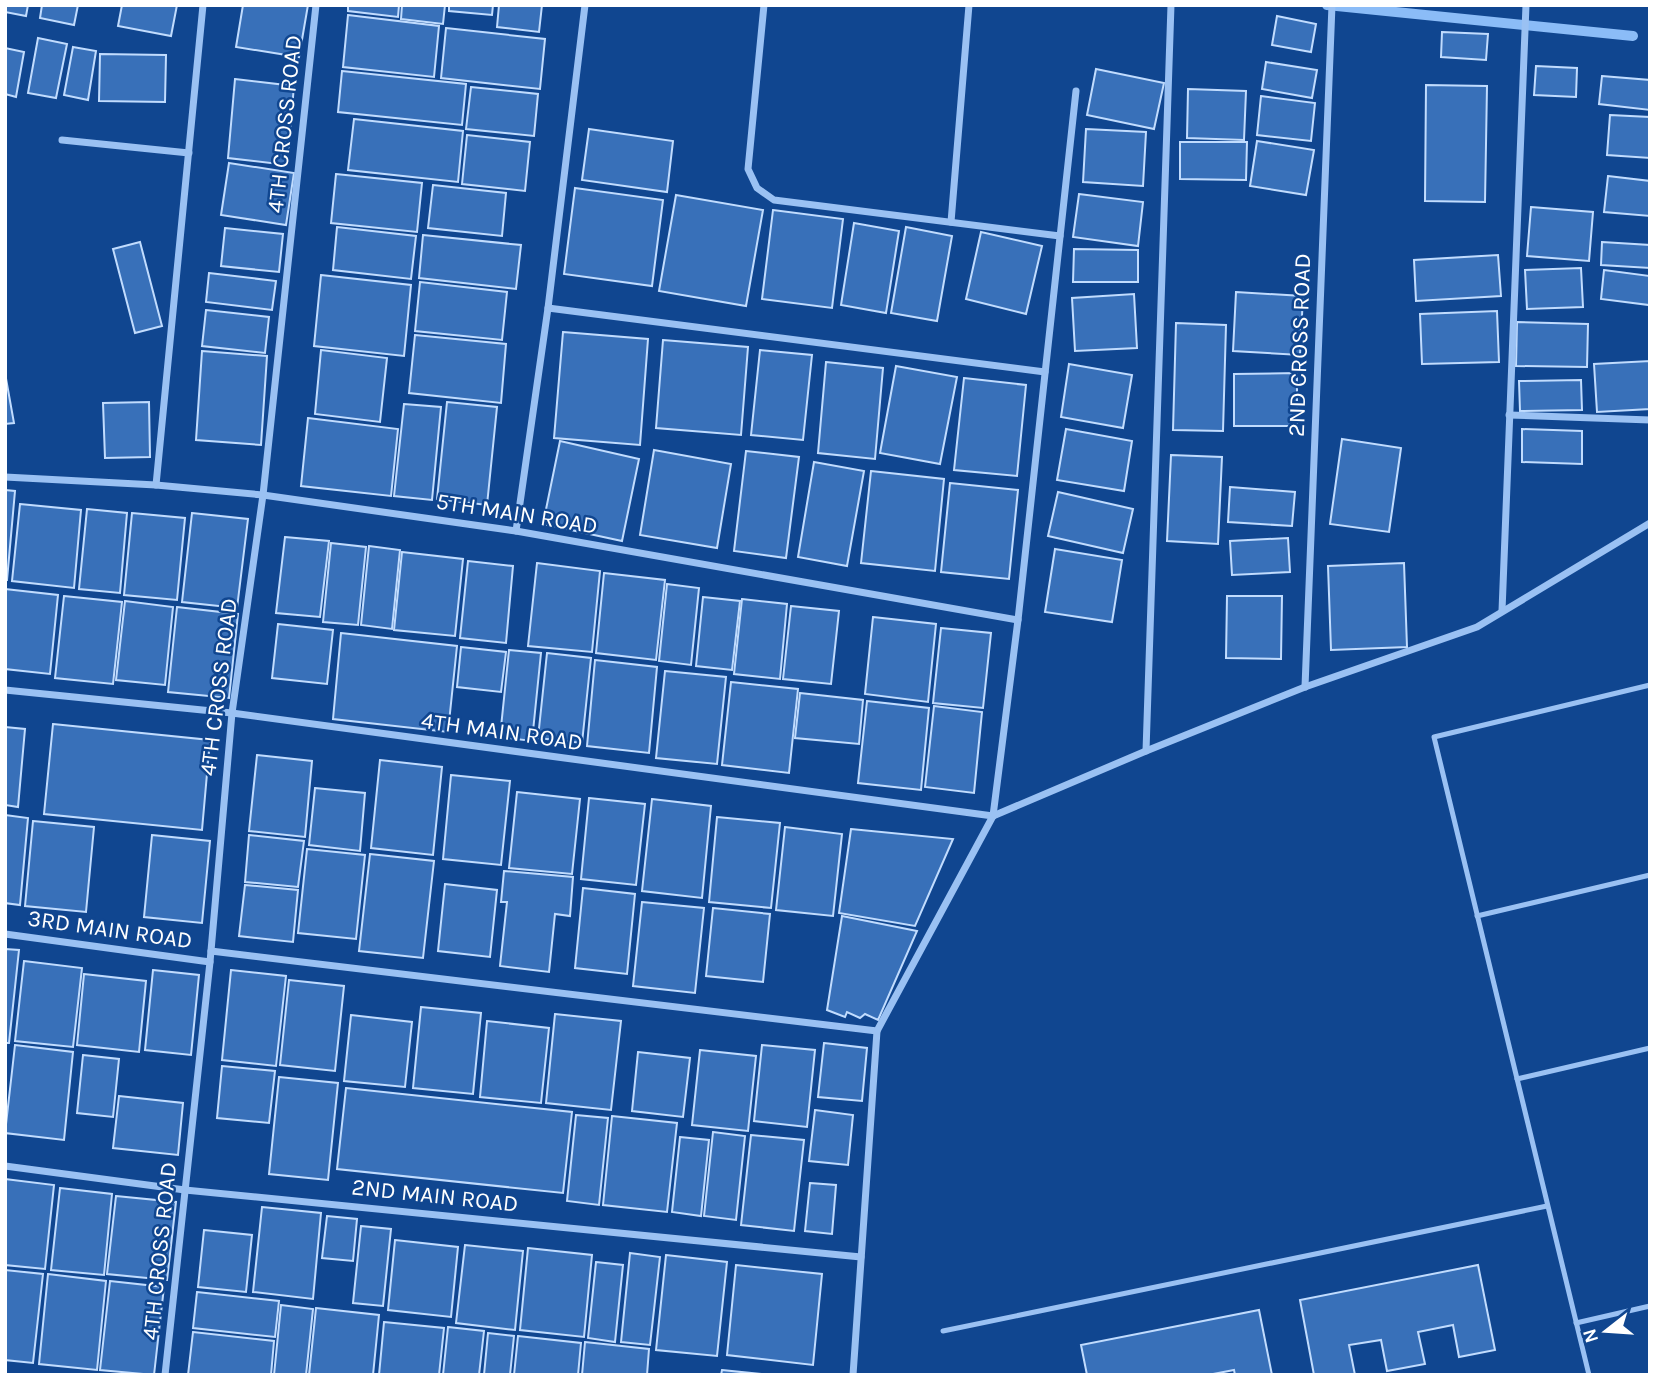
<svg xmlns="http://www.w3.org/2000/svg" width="1655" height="1380" viewBox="0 0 1655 1380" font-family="Karla,sans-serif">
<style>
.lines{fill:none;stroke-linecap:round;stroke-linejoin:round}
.stream{stroke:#8bbcf7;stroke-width:10}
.building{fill:#3870b9;stroke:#c1dcfe;stroke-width:2}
.service{stroke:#9ac1f3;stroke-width:5}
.minor{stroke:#9ac1f3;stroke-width:7}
.labels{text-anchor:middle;stroke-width:5;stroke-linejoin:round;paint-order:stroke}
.street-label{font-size:23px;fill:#fff;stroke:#104690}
</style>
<rect width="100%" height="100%" fill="#104690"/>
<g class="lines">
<polyline class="stream" points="1327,5 1633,36"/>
</g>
<g class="building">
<polygon points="5,5 28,5 26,16 5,12"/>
<polygon points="42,5 78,5 74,25 40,18"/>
<polygon points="122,5 177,5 171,36 118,26"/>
<polygon points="243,5 308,5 299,57 236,47"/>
<polygon points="348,5 399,5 398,17 348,11"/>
<polygon points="402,5 445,5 443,24 401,19"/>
<polygon points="449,5 493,5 492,15 449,11"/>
<polygon points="499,5 542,5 539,32 497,27"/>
<polygon points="348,15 439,26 434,77 343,67"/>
<polygon points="1277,16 1316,24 1311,52 1272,45"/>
<polygon points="446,28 545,39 540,89 441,78"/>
<polygon points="1442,32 1488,34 1486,60 1441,57"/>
<polygon points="38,38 67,44 56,98 28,93"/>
<polygon points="73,47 96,51 88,100 64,95"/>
<polygon points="5,48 24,52 16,97 5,94"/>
<polygon points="100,54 166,55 165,102 99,101"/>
<polygon points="1266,62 1317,70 1312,98 1262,89"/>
<polygon points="1536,66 1577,68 1576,97 1534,95"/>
<polygon points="1096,69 1164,83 1154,129 1087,115"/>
<polygon points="342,71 466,84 462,125 338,112"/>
<polygon points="1602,76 1650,80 1650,110 1599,104"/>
<polygon points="235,79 294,86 287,165 228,158"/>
<polygon points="1426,85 1487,86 1485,202 1425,201"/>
<polygon points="471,87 538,94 534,136 466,129"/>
<polygon points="1188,89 1246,91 1244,140 1187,138"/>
<polygon points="1261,96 1315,103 1311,141 1257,135"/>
<polygon points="1610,115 1650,117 1650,158 1607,155"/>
<polygon points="354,119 463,131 458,182 348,170"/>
<polygon points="589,129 673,141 667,192 582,180"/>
<polygon points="1086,129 1146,132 1143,186 1083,182"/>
<polygon points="467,135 530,142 525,191 462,184"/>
<polygon points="1257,141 1314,150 1306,195 1250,186"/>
<polygon points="1180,142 1247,142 1246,180 1180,179"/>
<polygon points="229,163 294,173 286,225 221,215"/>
<polygon points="336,174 422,183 417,232 331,223"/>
<polygon points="1608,176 1650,181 1650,216 1604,212"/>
<polygon points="433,185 506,193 502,236 428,228"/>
<polygon points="575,188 663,200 652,286 564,274"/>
<polygon points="1079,194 1143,202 1138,246 1073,237"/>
<polygon points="676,195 763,210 746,306 659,291"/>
<polygon points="1531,207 1593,212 1589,261 1527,256"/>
<polygon points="773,210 843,219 832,308 762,299"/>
<polygon points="854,223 899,231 886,313 841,305"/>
<polygon points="337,227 416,236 411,279 333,270"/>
<polygon points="906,227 952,236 937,321 891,313"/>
<polygon points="225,228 283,234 279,272 221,266"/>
<polygon points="981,232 1042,246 1026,314 966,299"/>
<polygon points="423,235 521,245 516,289 419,278"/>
<polygon points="140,242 162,326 135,333 113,249"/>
<polygon points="1602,242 1650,245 1650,268 1601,265"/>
<polygon points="1074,249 1138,250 1138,282 1073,282"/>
<polygon points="1498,255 1501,296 1416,301 1414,260"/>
<polygon points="1581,268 1583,307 1527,309 1525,270"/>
<polygon points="1604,270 1650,276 1649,305 1601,299"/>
<polygon points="209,273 276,281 272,310 206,302"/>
<polygon points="321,275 411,285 404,356 314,346"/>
<polygon points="420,282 507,292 502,340 415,331"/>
<polygon points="1236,292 1303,296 1300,355 1233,351"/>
<polygon points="1134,294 1137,348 1075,351 1072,298"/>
<polygon points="206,310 269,317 265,353 202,346"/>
<polygon points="1497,311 1499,362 1422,364 1420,314"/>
<polygon points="1517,322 1588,324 1587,367 1516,366"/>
<polygon points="1176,323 1226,325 1223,431 1173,430"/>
<polygon points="563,332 648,339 640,445 554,438"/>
<polygon points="415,335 506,344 501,403 409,393"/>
<polygon points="663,340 748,347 741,435 656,428"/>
<polygon points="321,350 387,358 380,422 315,414"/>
<polygon points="760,350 812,355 803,440 751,435"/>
<polygon points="202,351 267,356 261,445 196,440"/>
<polygon points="1650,361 1650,409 1597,412 1594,364"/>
<polygon points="826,362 883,368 875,459 818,453"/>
<polygon points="1069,364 1132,375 1123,428 1061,417"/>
<polygon points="896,366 957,377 940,464 880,453"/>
<polygon points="5,373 14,423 5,424"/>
<polygon points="1297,373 1297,426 1234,426 1234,374"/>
<polygon points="964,378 1026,385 1017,476 954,470"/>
<polygon points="1581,380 1582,410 1520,411 1519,381"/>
<polygon points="149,402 150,457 105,458 103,403"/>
<polygon points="447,402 497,407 487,505 437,499"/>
<polygon points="404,404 441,407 432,500 394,496"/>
<polygon points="308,418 398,429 391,496 301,486"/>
<polygon points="1066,429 1132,441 1124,491 1057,480"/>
<polygon points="1522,429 1582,431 1582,464 1522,462"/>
<polygon points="1342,439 1401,448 1389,532 1330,524"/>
<polygon points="560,441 639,459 622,541 543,524"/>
<polygon points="654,450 731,464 717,548 640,535"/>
<polygon points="746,451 799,457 786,558 734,551"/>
<polygon points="1171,455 1222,457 1218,544 1167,541"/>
<polygon points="814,462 864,471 847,566 798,557"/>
<polygon points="871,471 944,479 935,571 861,563"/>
<polygon points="950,483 1018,490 1009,579 941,572"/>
<polygon points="1230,487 1295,492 1292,526 1228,522"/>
<polygon points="5,490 15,491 7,580 5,580"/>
<polygon points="1058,492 1133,509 1123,553 1048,536"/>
<polygon points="20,504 81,510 74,588 12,581"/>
<polygon points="87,509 127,513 120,593 79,589"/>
<polygon points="132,513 185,518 177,600 124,595"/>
<polygon points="192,513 248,519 237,608 182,602"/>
<polygon points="285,537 329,541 320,617 276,613"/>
<polygon points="1288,538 1290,572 1232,575 1230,541"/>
<polygon points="331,543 366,547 358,625 323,622"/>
<polygon points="369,546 400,550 392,629 361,625"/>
<polygon points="1055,549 1122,560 1112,622 1045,612"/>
<polygon points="402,552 463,559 455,636 394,630"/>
<polygon points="468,561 513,566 506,643 460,638"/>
<polygon points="537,563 600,571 592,652 528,646"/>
<polygon points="1404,563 1407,647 1331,650 1328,566"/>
<polygon points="604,573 665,580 656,660 596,653"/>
<polygon points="667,584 699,588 691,665 659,661"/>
<polygon points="5,589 58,595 50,674 5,669"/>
<polygon points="64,596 122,602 113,684 55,678"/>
<polygon points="1227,596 1282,596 1281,659 1226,658"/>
<polygon points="703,597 740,601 732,670 696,666"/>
<polygon points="742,599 787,604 780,679 734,674"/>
<polygon points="125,601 173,607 165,685 116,680"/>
<polygon points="791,606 839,611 831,684 783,679"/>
<polygon points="177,607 238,614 229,698 168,692"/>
<polygon points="873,617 936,624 928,702 865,694"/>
<polygon points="278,624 333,630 327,684 272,678"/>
<polygon points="941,628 991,633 983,708 933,703"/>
<polygon points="341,633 457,646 448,732 333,719"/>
<polygon points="461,647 506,652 501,692 457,687"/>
<polygon points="509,650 541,653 532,741 500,737"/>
<polygon points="547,653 591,658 582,743 538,738"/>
<polygon points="595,660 657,667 649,753 587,746"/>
<polygon points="665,671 726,677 717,764 656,758"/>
<polygon points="731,682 798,689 789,773 722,765"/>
<polygon points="800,693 863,700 859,744 795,738"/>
<polygon points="867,701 929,708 921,790 858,783"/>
<polygon points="934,706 982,712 974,793 925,787"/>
<polygon points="53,724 210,740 202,830 44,814"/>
<polygon points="5,727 25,729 18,807 5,805"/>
<polygon points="257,755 312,761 305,837 249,831"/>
<polygon points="380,760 442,767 433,855 371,848"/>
<polygon points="451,775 510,781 501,865 443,859"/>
<polygon points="315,788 365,793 360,851 309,845"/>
<polygon points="517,792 580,799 572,874 509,868"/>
<polygon points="589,798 645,804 636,885 581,879"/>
<polygon points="652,799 711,806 702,898 642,891"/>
<polygon points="5,815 28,818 20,905 5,903"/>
<polygon points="717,817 780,823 771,908 709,902"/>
<polygon points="33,821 94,827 86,912 25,906"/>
<polygon points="785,827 842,834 833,916 776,910"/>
<polygon points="851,829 953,839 915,926 839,913"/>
<polygon points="152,835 210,841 202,923 144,917"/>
<polygon points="249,835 304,841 298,887 245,882"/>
<polygon points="307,849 365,855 356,939 298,933"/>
<polygon points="370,854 434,861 423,958 359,951"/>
<polygon points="504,871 573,877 570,916 555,914 549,972 500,966 507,902 501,902"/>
<polygon points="445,884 497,890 490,957 438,951"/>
<polygon points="245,885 298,890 293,942 239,936"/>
<polygon points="583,888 635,894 627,974 575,968"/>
<polygon points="642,902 704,908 695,993 633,986"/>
<polygon points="713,908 770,914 763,982 706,976"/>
<polygon points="842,916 917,931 878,1020 865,1014 860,1018 847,1012 845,1017 827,1010"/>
<polygon points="5,949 19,950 9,1043 5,1043"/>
<polygon points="24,961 82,968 73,1047 15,1041"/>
<polygon points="153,970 199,975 191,1055 145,1050"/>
<polygon points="231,970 286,976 276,1066 222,1060"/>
<polygon points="84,974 146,981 139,1052 77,1045"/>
<polygon points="289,980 344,986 335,1071 280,1065"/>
<polygon points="421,1007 481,1013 473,1094 413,1088"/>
<polygon points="555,1014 621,1021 611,1110 546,1103"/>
<polygon points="351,1015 412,1022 405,1087 344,1081"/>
<polygon points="487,1021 549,1028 541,1103 480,1097"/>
<polygon points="824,1043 867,1048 862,1101 818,1097"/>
<polygon points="15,1045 73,1052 64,1140 5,1133"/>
<polygon points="762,1045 815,1050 807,1127 754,1121"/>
<polygon points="700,1050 756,1056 748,1131 692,1125"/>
<polygon points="638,1052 690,1058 683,1117 632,1111"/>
<polygon points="83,1055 119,1059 113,1117 77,1113"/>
<polygon points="222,1066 275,1071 269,1123 217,1118"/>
<polygon points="279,1077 338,1083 328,1180 269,1174"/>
<polygon points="346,1088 572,1112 563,1193 337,1169"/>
<polygon points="119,1096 183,1103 178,1155 113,1148"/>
<polygon points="815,1110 853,1115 848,1165 809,1161"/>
<polygon points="576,1115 608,1118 599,1205 567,1201"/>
<polygon points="612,1116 677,1123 667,1212 603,1205"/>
<polygon points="713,1132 745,1136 736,1220 704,1216"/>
<polygon points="751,1135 804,1140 794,1231 741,1225"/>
<polygon points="680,1137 709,1140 701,1216 672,1212"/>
<polygon points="5,1179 54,1185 45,1269 5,1265"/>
<polygon points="810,1183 836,1185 832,1234 805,1231"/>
<polygon points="60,1188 112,1194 104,1275 51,1270"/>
<polygon points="116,1196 176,1202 167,1280 107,1274"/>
<polygon points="262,1207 321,1213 313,1299 253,1292"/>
<polygon points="327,1216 357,1219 353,1261 322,1258"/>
<polygon points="361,1226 391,1229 383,1306 353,1303"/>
<polygon points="204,1230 252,1235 246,1292 198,1287"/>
<polygon points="395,1240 458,1247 451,1317 388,1310"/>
<polygon points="465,1245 523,1251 515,1330 456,1323"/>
<polygon points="528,1248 592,1255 584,1337 520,1330"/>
<polygon points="630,1253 660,1257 650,1345 621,1342"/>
<polygon points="666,1255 727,1262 717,1356 656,1350"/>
<polygon points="596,1262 623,1265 615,1342 588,1338"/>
<polygon points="736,1265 822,1274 813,1365 727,1355"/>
<polygon points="1478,1265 1495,1350 1459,1357 1453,1325 1418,1332 1425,1364 1387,1371 1381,1340 1349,1345 1355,1375 1314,1375 1300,1300"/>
<polygon points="5,1270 43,1274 33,1363 5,1360"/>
<polygon points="48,1274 106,1281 97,1370 39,1364"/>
<polygon points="110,1281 164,1287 154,1375 100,1370"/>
<polygon points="197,1292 279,1301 275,1337 193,1328"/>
<polygon points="281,1305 313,1309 306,1375 274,1375"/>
<polygon points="316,1308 379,1315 373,1375 309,1375"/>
<polygon points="1259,1310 1272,1375 1235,1375 1234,1370 1208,1375 1087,1375 1081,1345"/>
<polygon points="384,1322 444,1328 439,1375 379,1375"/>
<polygon points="448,1327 484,1331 479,1375 443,1375"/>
<polygon points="193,1332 274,1341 271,1375 188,1375"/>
<polygon points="488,1333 514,1336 510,1375 484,1375"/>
<polygon points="518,1336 581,1343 578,1375 514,1375"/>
<polygon points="585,1342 649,1349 647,1375 582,1375"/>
<polygon points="722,1370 770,1375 721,1375"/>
</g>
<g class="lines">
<g class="service">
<polyline points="1477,916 1650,875"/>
<polyline points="1517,1079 1650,1048"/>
<polyline points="1576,1323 1650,1306"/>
<polyline points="943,1331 1547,1206"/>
<polyline points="1589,1375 1434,737 1650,685"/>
</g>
<g class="minor">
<polyline points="764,5 748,169 757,188 774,200 1060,236"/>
<polyline points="62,140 189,153"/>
<polyline points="951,222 969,5"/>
<polyline points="548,308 1045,372"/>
<polyline points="1509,415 1650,420"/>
<polyline points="5,477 156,485 263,495 516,531 1018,620"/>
<polyline points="156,485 203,5"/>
<polyline points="516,531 548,308 585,5"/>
<polyline points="1502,611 1526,5"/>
<polyline points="1305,687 1332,5"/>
<polyline points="5,690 232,713 993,816"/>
<polyline points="1146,751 1171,5"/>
<polyline points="993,816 1146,751 1305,687 1477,627 1650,523"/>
<polyline points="5,934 210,962"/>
<polyline points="211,951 877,1031"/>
<polyline points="5,1166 185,1190 861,1257"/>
<polyline points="165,1375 210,962 232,713 263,495 316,5"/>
<polyline points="853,1375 877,1031 993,816 1018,620 1076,91"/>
</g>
</g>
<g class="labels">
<g class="street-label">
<text transform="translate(284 124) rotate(-84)" y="8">4TH CROSS ROAD</text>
<text transform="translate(1299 345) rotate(-88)" y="8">2ND CROSS ROAD</text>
<text transform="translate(517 513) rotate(9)" y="8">5TH MAIN ROAD</text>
<text transform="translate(218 687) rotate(-83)" y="8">4TH CROSS ROAD</text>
<text transform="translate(502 731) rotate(8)" y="8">4TH MAIN ROAD</text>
<text transform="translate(110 929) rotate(8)" y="8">3RD MAIN ROAD</text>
<text transform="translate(435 1195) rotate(6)" y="8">2ND MAIN ROAD</text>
<text transform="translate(159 1251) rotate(-84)" y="8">4TH CROSS ROAD</text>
</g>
</g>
<rect width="1655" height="1380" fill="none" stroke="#ffffff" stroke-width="14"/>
<g transform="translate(1606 1331) rotate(253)" stroke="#104690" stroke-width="5" paint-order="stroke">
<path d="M0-5L12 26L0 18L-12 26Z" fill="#ffffff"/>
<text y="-10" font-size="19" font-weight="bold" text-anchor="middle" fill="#ffffff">N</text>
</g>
</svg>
